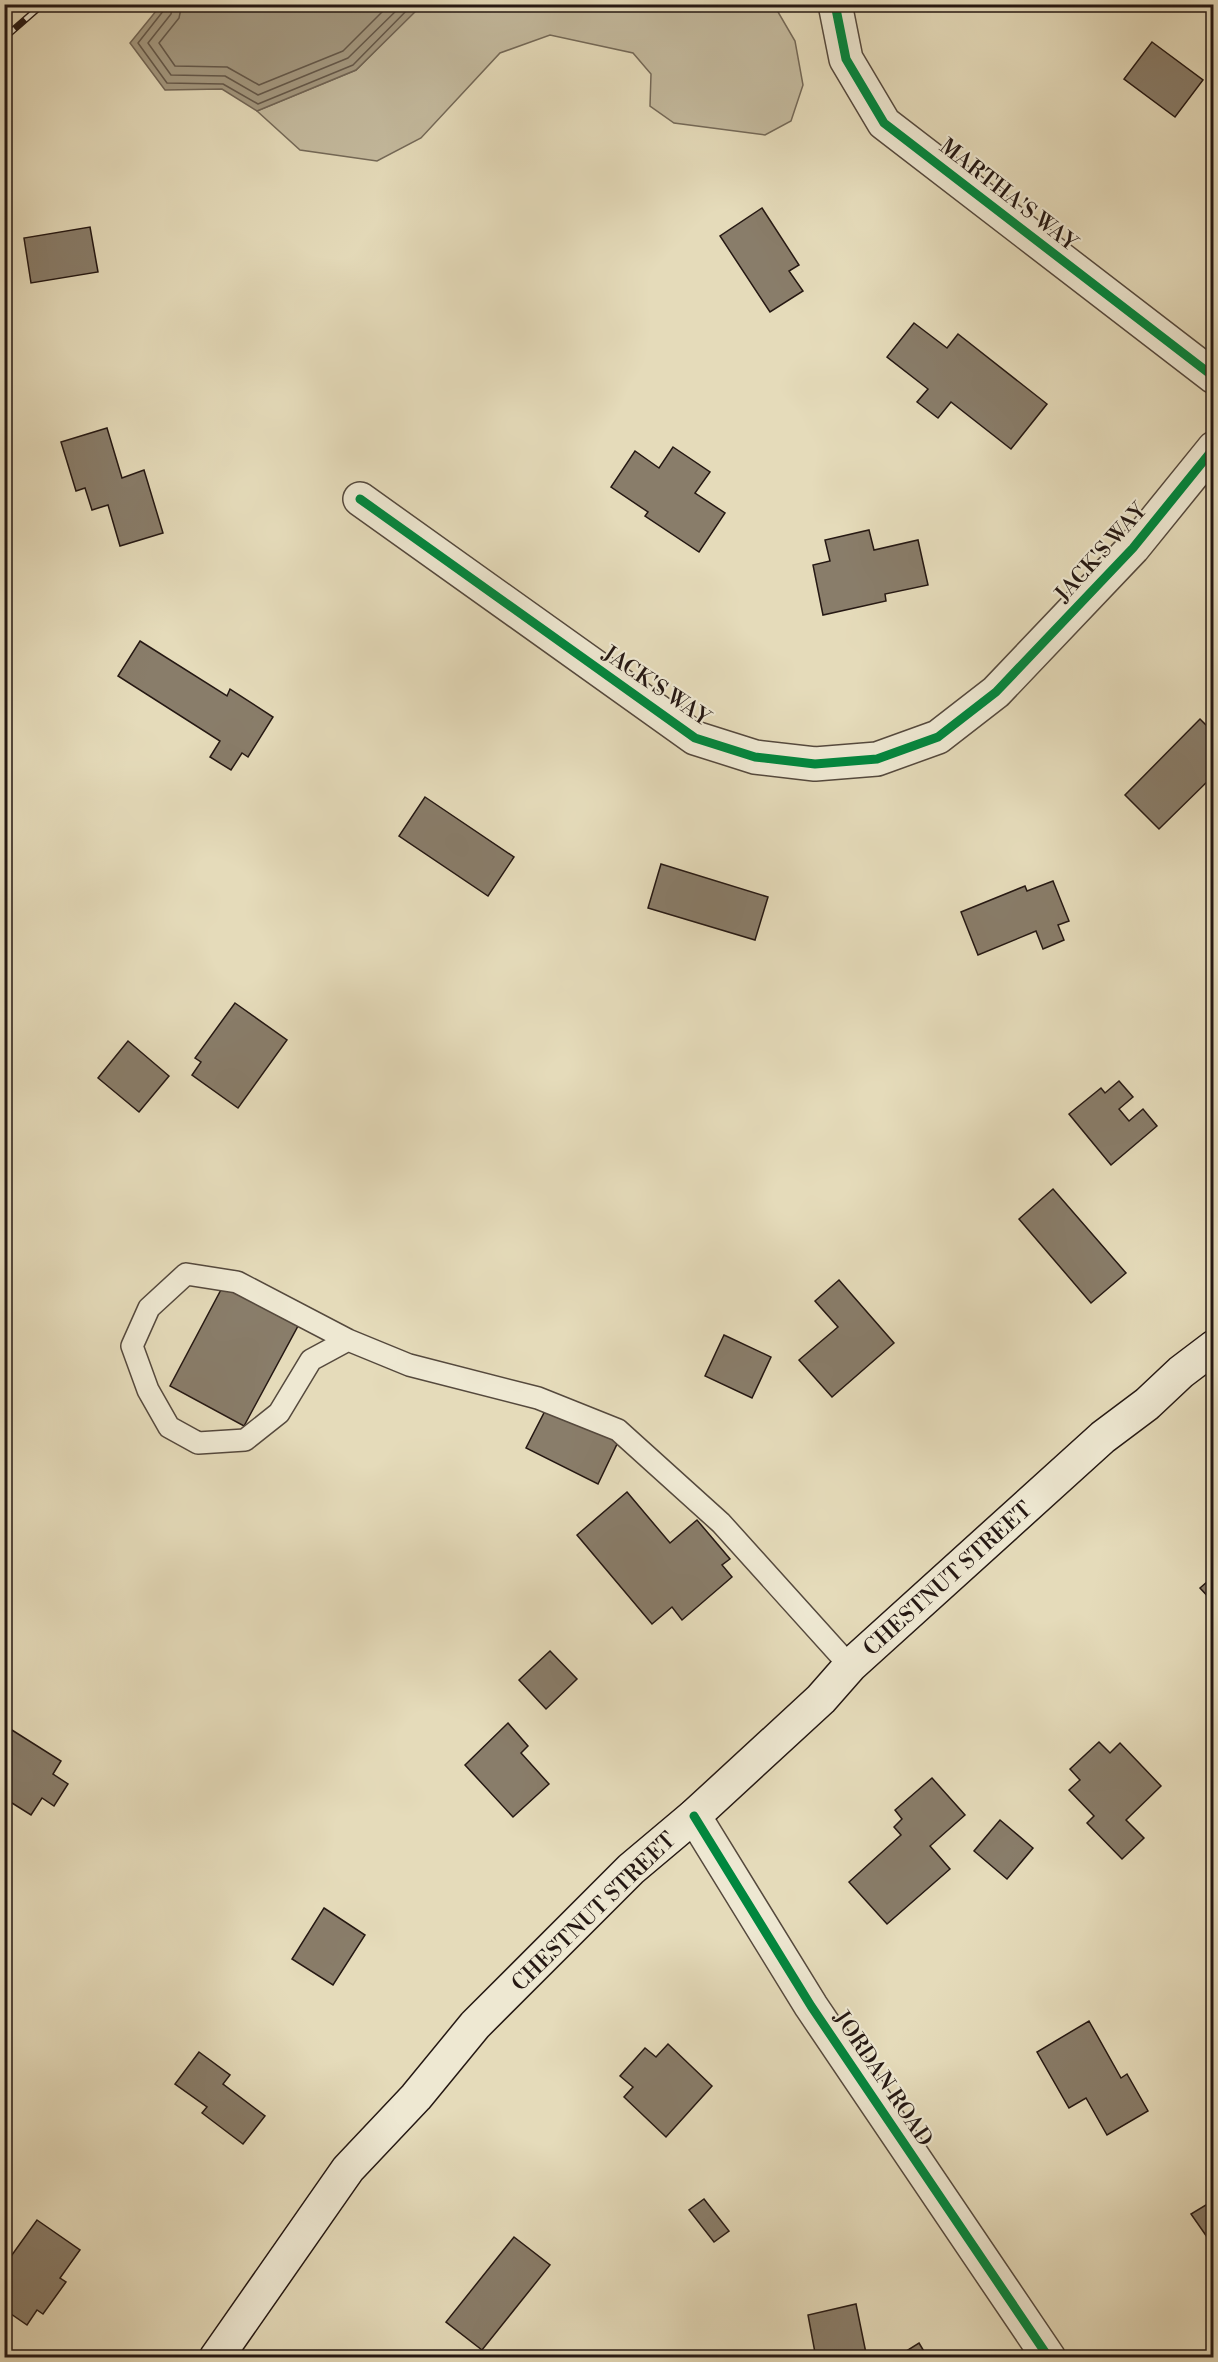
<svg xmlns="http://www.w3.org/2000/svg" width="1218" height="2362" viewBox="0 0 1218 2362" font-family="'Libre Bodoni',serif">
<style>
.green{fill:#c4ba9e;stroke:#746958;stroke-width:1.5}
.water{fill:#a49981;stroke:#716555;stroke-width:1.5}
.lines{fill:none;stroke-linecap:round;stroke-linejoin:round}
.shore{stroke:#64584a;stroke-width:1.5}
.building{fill:#897d6a;stroke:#251813;stroke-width:1.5}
.lane-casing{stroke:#55493d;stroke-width:24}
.street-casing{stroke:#55493d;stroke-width:36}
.secondary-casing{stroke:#251813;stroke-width:36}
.lane{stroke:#eee8d2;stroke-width:21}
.street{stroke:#eee8d2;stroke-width:33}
.secondary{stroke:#eee8d2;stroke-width:33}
.rail-casing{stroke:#251813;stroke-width:7}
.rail{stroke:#eee8d2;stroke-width:4.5;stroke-dasharray:14;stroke-linecap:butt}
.cycleway-casing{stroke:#eee8d2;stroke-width:13}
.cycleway{stroke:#00873e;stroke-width:9}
.labels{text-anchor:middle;stroke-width:4.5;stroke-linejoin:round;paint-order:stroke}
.street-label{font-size:22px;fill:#251813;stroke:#eee8d2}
</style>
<rect width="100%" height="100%" fill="#e5dbba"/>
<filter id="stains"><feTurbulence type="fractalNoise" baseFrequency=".00333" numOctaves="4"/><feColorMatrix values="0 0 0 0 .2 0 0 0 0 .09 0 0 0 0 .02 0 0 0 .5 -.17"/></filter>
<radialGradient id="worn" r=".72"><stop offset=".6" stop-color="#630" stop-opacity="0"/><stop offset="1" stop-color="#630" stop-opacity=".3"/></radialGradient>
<polygon class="green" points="422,4 774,5 795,41 803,85 791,121 765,135 674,123 650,106 651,74 633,53 550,35 500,53 421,138 377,161 300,150 257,111 356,70"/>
<polygon class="water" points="161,5 161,4 422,5 356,70 257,111 222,89 165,90 130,43"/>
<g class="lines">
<g class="shore">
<polyline points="165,4 164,10 138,43 167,83 223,84 258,104 353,65 413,4"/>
<polyline points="173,4 171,14 148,43 171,75 225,76 258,95 348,58 403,4"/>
<polyline points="182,4 179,18 159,43 175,66 227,67 259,85 343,51 390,4"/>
</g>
</g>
<g class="building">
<polygon points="1152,42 1203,80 1175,117 1124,79"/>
<polygon points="762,208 799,265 789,271 803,291 770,312 720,236"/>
<polygon points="90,227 98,272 31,283 24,238"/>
<polygon points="914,323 947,348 958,334 1047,404 1011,449 951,402 938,418 917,402 928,389 887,357"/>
<polygon points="107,428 122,478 144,470 163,533 120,546 108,505 92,510 85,488 76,491 61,442"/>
<polygon points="673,447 710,472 695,493 725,513 699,552 645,516 648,512 611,487 635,451 659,468"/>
<polygon points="869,530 874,550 918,540 928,585 885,594 886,601 823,615 813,565 830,561 825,540"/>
<polygon points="140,641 227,696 230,689 273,717 248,757 242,753 231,770 210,757 220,741 118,676"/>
<polygon points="1200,719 1214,733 1214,775 1159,829 1125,795"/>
<polygon points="425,797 514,857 488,896 399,836"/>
<polygon points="661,864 768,897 755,940 648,908"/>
<polygon points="1053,881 1069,921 1058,925 1064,940 1043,949 1036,931 978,955 961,912 1025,886 1027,891"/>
<polygon points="235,1003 287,1040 238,1108 192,1075 201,1062 195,1058"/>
<polygon points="128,1041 169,1076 139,1112 98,1078"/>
<polygon points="1119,1081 1133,1097 1119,1109 1129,1121 1143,1109 1157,1126 1111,1165 1069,1114 1101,1088 1105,1093"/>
<polygon points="1053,1189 1126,1273 1091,1303 1019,1219"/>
<polygon points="839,1280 894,1343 832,1397 799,1360 838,1327 815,1301"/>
<polygon points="223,1286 298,1326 244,1426 170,1386"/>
<polygon points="724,1335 771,1357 752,1398 705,1376"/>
<polygon points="547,1407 618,1442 598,1484 526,1448"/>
<polygon points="627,1492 670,1543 697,1520 730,1559 722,1565 732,1577 682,1620 672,1607 652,1624 577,1535"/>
<polygon points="1214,1576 1214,1603 1200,1588"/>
<polygon points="550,1651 577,1679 546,1709 519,1680"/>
<polygon points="508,1723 528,1746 521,1753 549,1784 513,1817 465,1765"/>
<polygon points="4,1725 61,1761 53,1774 68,1784 54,1806 42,1798 31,1815 4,1798"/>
<polygon points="1099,1742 1110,1753 1120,1743 1161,1786 1126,1820 1144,1838 1122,1859 1087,1823 1094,1816 1069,1790 1080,1780 1070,1769"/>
<polygon points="932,1778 965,1815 930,1846 950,1869 887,1924 849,1882 901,1835 894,1827 902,1819 895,1810"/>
<polygon points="1000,1820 1033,1848 1007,1879 974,1851"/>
<polygon points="324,1908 365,1935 333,1985 292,1959"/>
<polygon points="1089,2021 1121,2078 1127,2074 1148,2111 1107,2135 1086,2098 1069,2108 1037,2052"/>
<polygon points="668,2044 712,2086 666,2137 624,2097 633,2087 620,2076 645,2048 656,2057"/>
<polygon points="199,2052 230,2075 223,2084 265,2116 243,2144 202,2113 207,2107 175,2084"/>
<polygon points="704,2199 729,2231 714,2242 689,2210"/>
<polygon points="1214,2200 1214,2247 1191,2214"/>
<polygon points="37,2220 80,2250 60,2278 66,2282 43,2314 37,2310 27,2325 8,2312 4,2316 4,2266"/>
<polygon points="514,2237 550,2265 482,2350 446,2322"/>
<polygon points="856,2304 867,2358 816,2358 808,2315"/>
<polygon points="919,2343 928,2358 895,2358"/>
</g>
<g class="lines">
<g class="lane-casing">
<polyline id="lane" points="348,1340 311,1360 279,1413 245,1440 198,1443 169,1427 148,1390 132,1346 149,1308 186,1274 237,1282 348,1340 409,1365 538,1398 618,1430 721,1523 850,1666"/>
</g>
<g class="street-casing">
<g id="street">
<polyline points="835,4 846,59 884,123 1214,377"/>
<polyline points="360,499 695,738 755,757 815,764 877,759 938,737 996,692 1133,548 1214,448"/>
<polyline points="694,1816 811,2006 1049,2358"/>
</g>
</g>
<g class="secondary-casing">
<polyline id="secondary" points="216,2358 348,2169 416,2097 475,2025 631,1869 694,1816 821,1699 850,1666 1103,1437 1147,1404 1181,1372 1214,1347"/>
</g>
<use href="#lane" class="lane"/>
<use href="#street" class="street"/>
<use href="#secondary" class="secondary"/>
<g class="rail-casing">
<g id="rail">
<polyline points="4,9 9,4"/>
<polyline points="4,38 43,4"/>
</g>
</g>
<use href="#rail" class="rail"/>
<g class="cycleway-casing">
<g id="cycleway">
<polyline points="835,4 846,59 884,123 1214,377"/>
<polyline points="360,499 695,738 755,757 815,764 877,759 938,737 996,692 1133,548 1214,448"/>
<polyline points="694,1816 811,2006 1049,2358"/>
</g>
</g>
<use href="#cycleway" class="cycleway"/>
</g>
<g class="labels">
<g class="street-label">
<text transform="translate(1009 194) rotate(38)" y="8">MARTHA'S WAY</text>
<text transform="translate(1100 552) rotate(-48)" y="8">JACK'S WAY</text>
<text transform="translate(657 685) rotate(34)" y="8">JACK'S WAY</text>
<text transform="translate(947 1578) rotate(-42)" y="8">CHESTNUT STREET</text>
<text transform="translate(593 1911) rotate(-44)" y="8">CHESTNUT STREET</text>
<text transform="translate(884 2078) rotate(56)" y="8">JORDAN ROAD</text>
</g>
</g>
<rect width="1218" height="2362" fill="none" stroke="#e5dbba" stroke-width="24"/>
<rect x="6" y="6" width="1206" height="2350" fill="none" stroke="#251813" stroke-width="3"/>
<rect x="12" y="12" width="1194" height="2338" fill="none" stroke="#251813" stroke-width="1.5"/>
<rect width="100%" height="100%" filter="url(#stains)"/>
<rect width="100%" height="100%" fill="url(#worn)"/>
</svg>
